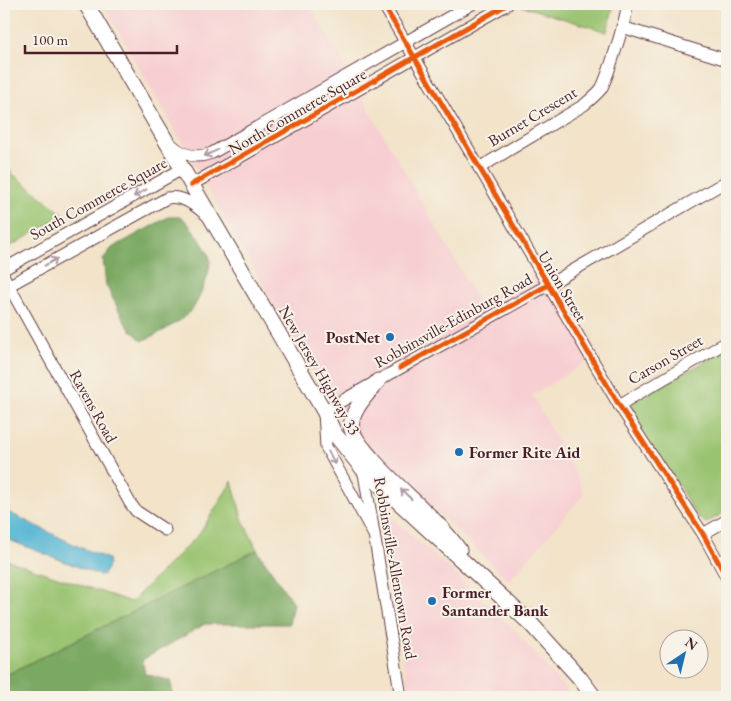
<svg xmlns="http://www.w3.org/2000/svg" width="731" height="701" viewBox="0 0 731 701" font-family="'EB Garamond',serif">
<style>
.built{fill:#f7cfd2}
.green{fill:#99c370;stroke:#72714e}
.forest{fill:#7aa962;stroke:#626446}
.water{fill:#55b6d4;stroke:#506a80}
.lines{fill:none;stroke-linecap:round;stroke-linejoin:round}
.minor-casing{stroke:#633c43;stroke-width:13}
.major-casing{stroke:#633c43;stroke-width:17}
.minor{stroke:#fff;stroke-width:11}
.major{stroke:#fff;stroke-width:15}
.cycleway-casing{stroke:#f7f3e8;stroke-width:8}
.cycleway{stroke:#e8590c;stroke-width:5}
.oneway{stroke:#ae9aa0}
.poi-dot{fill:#1f6fb2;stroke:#f7f3e8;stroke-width:2}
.labels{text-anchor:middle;stroke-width:4;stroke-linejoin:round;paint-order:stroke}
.street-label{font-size:16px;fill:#4a1f2b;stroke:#f7f3e8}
.poi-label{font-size:16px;font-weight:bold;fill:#4a1f2b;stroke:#f7f3e8;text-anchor:start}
</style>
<rect width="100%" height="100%" fill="#f7f3e8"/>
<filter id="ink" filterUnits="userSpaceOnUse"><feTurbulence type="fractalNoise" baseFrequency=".02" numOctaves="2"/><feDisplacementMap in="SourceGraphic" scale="10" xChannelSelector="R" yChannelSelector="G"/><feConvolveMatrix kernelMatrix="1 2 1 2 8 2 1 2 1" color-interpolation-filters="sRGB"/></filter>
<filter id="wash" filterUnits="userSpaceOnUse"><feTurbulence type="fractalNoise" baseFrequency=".0096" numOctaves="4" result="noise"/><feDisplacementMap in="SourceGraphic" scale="20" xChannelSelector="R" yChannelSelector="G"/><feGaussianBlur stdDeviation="1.12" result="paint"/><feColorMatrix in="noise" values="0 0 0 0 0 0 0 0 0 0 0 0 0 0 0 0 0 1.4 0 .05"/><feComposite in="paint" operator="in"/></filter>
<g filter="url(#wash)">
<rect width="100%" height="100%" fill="#f2e3c9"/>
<g class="built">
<polygon points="103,4 309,4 480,304 550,266 598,355 532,395 577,477 584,494 509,581 361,438 318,382"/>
<polygon points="381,511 384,511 448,567 517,633 572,697 410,697 375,518 376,513"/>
</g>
<g class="green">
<polygon points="515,4 614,4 607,32"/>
<polygon points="4,167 64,215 4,250"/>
<path d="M727,349v162l-21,12c-13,-7 -19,-25 -27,-37 -17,-26 -36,-49 -51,-75l1,-7z"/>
<polygon points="232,481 242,518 257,550 4,676 4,559 131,602 200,533"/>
</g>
<g class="forest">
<path d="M168,217h14c8,8 26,32 28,42 1,13 -12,46 -21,54 -14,12 -31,21 -47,28l-15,-15 -21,-41 -3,-26 9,-11z"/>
<polygon points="257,550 293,603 289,624 205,624 142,660 145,674 171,681 173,697 4,697 4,676"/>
</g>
<polygon class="water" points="4,510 75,545 108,559 109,565 103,575 99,575 4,538"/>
</g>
<g filter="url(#ink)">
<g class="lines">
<g class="minor-casing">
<g id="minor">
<polyline points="383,4 619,405 703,534 727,578"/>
<polyline points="622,27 727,60"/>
<path d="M171,144c12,12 25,15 41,9l260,-149"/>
<path d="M479,168l105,-63c6,-5 12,-10 17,-16 6,-10 27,-75 26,-85"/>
<polyline points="191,185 508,4"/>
<polyline points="4,269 182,169"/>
<polyline points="4,277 130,503 136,511 165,530"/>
<path d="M8,286l159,-88c17,-3 28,8 41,18"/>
<polyline points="619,405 727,342"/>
<polyline points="363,467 401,697"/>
<polyline points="703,534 727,520"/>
<polyline points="374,535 326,447 324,411 548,285 727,181"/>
</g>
</g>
<g class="major-casing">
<g id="major">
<polyline points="86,4 324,411 334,433 363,469 531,624 579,677 594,697"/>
<path d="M378,381c-10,12 -30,32 -26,49 3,11 13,20 20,29 27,31 63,57 87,91"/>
</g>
</g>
<use href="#minor" class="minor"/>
<use href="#major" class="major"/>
<g class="cycleway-casing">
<g id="cycleway">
<polyline points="383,4 619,405 703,534 727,578"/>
<polyline points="191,185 508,4"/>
<polyline points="400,368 548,285"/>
</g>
</g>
<use href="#cycleway" class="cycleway"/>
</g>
<defs><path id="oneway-shaft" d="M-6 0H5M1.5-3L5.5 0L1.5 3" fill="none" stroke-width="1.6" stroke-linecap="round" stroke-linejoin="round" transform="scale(1.25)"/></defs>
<g class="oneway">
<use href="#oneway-shaft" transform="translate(211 153) rotate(156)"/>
<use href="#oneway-shaft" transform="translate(140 193) rotate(151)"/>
<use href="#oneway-shaft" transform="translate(51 262) rotate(-29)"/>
<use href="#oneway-shaft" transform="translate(332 458) rotate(61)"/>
<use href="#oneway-shaft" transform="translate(406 494) rotate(-136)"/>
</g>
</g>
<g class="poi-dot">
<circle cx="390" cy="337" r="5"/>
<circle cx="459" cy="452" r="5"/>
<circle cx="432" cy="601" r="5"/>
</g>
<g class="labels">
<g class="street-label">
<text transform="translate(297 111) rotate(-30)" y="6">North Commerce Square</text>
<text transform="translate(532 116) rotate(-31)" y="6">Burnet Crescent</text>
<text transform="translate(98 198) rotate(-29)" y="6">South Commerce Square</text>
<text transform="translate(563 286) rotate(59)" y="6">Union Street</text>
<text transform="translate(453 320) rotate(-29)" y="6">Robbinsville-Edinburg Road</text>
<text transform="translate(665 359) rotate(-30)" y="6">Carson Street</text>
<text transform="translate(320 370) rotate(60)" y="6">New Jersey Highway 33</text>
<text transform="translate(94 406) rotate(61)" y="6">Ravens Road</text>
<text transform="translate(396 568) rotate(80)" y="6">Robbinsville-Allentown Road</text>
</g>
<g class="poi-label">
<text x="380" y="343" text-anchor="end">PostNet</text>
<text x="469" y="458">Former Rite Aid</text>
<text x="442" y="598">Former<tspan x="442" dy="18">Santander Bank</tspan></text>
</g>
</g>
<rect width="731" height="701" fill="none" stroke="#f7f3e8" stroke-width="20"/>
<g transform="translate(684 654) rotate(35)"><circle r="24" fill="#f7f3e8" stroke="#b29e9c"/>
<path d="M0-4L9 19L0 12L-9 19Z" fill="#1f6fb2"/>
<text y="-8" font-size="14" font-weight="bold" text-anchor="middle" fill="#4a1f2b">N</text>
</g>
<path d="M25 45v8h152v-8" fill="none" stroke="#4a1f2b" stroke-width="2.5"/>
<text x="32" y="45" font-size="15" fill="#4a1f2b" stroke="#f7f3e8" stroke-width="4" paint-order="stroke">100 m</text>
</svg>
